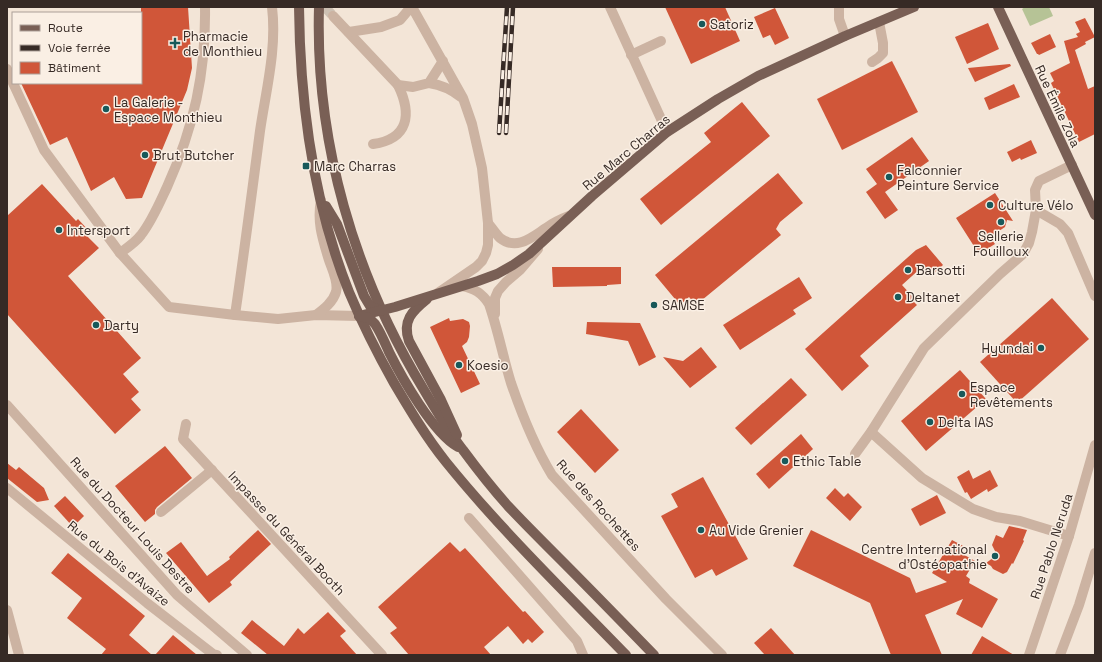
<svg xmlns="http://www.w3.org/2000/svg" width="1102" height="662" viewBox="0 0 1102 662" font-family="'Space Grotesk',sans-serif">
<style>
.grass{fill:#b6c396}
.building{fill:#d05639}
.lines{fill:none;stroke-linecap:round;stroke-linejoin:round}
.minor-tunnel{stroke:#cdc0b3;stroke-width:10;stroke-dasharray:10 5;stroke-linecap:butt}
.minor{stroke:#ccb3a2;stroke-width:10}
.major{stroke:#795f55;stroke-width:10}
.rail-casing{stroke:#362a25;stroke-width:4.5}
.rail{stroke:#faefe4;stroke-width:3;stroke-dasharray:9;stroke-linecap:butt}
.poi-dot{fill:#18595a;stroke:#faefe4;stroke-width:1.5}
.labels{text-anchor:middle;stroke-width:3;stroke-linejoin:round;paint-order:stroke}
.poi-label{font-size:13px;fill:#362a25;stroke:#faefe4;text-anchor:start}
.street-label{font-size:13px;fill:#362a25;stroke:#faefe4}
</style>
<rect width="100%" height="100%" fill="#f3e5d7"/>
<polygon class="grass" points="1025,7 1049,7 1053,16 1030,26 1022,9"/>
<g class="building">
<polygon points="141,7 188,7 192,68 187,90 142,198 126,199 114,177 91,191 67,137 50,145 21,83 141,83"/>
<polygon points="665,7 725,7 740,41 691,64"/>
<polygon points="775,8 789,38 775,45 770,35 763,38 754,17"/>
<polygon points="1085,18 1095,37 1085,42 1086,44 1075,50 1088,89 1095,86 1095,134 1079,142 1051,83 1054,81 1050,73 1070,63 1064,41 1078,37 1076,34 1080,32 1075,22"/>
<polygon points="988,23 999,49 967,64 955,37"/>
<polygon points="1050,34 1056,47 1039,55 1038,54 1037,54 1031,43"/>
<polygon points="892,61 918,112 842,150 817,99"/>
<polygon points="1010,64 1011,66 975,82 968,68"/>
<polygon points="1014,84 1020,97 989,110 984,98"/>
<polygon points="742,102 770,136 661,225 640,199 711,142 704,133"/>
<polygon points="912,137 929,161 885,192 898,210 885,219 866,192 877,184 866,169"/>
<polygon points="1031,140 1037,153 1021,160 1020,158 1012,162 1007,152"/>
<polygon points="778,173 803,203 780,222 776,229 781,235 696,305 689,297 680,305 655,275"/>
<polygon points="42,184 76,221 78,219 90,232 87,236 99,248 68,276 141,358 123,374 139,392 131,399 141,410 115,434 7,314 7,216"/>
<polygon points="995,193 1013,221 1007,220 1005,227 990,237 995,244 979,254 956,218"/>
<polygon points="926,245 943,265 931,276 922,267 902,285 913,297 911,299 917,305 860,356 869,366 842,391 805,349 916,250"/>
<polygon points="552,267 621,267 621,284 607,285 607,286 553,287"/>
<polygon points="799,277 812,298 793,310 796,314 740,350 723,325"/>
<polygon points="1052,298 1089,339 1017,403 980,362"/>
<polygon points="449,318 450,321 463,319 469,322 470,326 469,337 467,342 462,346 480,384 461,393 430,327"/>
<polygon points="587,322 640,323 656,357 639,366 628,341 586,334"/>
<polygon points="701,347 717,367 690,388 663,357 683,361"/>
<polygon points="960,370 986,399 926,451 901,421"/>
<polygon points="791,378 807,395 751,445 735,428"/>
<polygon points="581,409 619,450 595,473 557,432"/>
<polygon points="801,434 813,449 769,489 756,474"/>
<polygon points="165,446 192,478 157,507 155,510 155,514 145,522 115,486"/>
<polygon points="7,463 16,470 19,467 44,488 49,500 37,502 7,478"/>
<polygon points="969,470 973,479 990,470 998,486 988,492 987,489 971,499 967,492 965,493 957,477"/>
<polygon points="703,477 748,559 716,576 712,569 695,578 661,516 678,507 671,494"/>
<polygon points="835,488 844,497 848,493 862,507 850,521 826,498"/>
<polygon points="937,495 946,513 920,526 911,509"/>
<polygon points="65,496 84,516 73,527 54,506"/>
<polygon points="1009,526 1027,530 1023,540 1024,541 1013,564 1012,563 1007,572 1003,574 993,569 991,566 986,563 997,555 992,545 996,535 1003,538"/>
<polygon points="258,530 271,544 230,582 232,585 209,603 166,553 181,542 207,576 230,559 229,557"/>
<polygon points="811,530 910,578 916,593 947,582 932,573 952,540 965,547 961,553 975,561 966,576 970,579 969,583 998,599 982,628 956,614 963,599 925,615 942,655 891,655 870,603 793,566"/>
<polygon points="450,542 460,552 465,548 523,612 525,611 544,632 532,643 528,639 523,644 508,626 484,647 491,655 409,655 390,633 397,628 378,607"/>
<polygon points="68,553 145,616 129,635 152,655 101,655 106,649 67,618 82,598 51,573"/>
<polygon points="328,612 346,631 340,636 357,655 268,655 241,633 252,620 284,646 298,628 304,634"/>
<polygon points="771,628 795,655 765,655 754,643"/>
<polygon points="173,635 197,655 155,655"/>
<polygon points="982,636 1014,655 971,655"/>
</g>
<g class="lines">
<polyline class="minor-tunnel" points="325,7 333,16"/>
<g class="minor">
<polyline points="412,7 463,98 472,124 482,168 488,223 488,245 486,253 482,261 476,267 438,293"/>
<polyline points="610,7 667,132"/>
<polyline points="839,7 839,19 845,36"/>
<polyline points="333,16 398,85 413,87 429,83 443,61"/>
<polyline points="349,32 381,27 400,20 411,7"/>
<polyline points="631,55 661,41"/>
<polyline points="872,62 878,58 883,53 883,43 879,22"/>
<polyline points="7,69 13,82"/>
<polyline points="13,83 44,150 120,253 169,307 235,315 278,319 316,315 359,316"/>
<path d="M429,83c13,2 22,6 32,14"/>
<path d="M373,144c36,-5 39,-30 25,-59"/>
<polyline points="1036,210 1060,224 1068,233 1095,296"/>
<path d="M488,223c4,5 8,11 12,15 17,13 32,-1 46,-10 7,-5 15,-9 23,-12"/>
<path d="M120,253c7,-5 16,-11 21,-18 11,-14 18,-31 26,-48 27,-60 39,-114 38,-180"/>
<path d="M462,286c12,2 20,7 27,18 9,26 14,53 22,79 11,32 23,63 41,92l114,124 56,56"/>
<polyline points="495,314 495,298 498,291 506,282 520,270 538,249"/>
<path d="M235,315c9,-61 17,-123 25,-184 6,-41 17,-82 12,-124"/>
<path d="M316,315c8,-6 17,-13 20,-23 3,-11 -5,-24 -8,-35 -6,-20 -11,-36 -7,-57"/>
<polyline points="7,405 177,595 247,655"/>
<polyline points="186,424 183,439 382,655"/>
<polyline points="871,432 922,478 973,509 996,517 1020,521 1069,536"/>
<polyline points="855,454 871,432 924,348 1000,274 1023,254 1029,243 1032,232 1036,210 1035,190 1039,181 1072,165"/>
<polyline points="7,488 147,603 213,654 217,655"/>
<polyline points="161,512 212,470"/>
<polyline points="469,518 577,641 583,655"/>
<polyline points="7,610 19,655"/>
<polyline points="1029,655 1069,536 1095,445"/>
<polyline points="1060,655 1079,605 1095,553"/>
</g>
<g class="major">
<path d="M299,7c1,96 14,195 50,285 13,31 28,61 45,91 16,27 32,54 52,79 55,68 119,130 180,193"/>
<path d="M319,7c-4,135 35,268 105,383 12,20 24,41 39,60 14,19 29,38 45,56 16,17 32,33 48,49 33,33 66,67 98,100"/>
<polyline points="998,7 1095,215"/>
<polyline points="326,206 337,224 364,296 370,306 381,311"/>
<path d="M427,299c-15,12 -25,22 -18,42l32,59 16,35"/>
<polyline points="359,316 395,307 478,281 497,274 513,265 529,254 592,196 667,132 718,99 758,76 845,36 914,7"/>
<path d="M359,316l10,2 6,6c6,9 10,19 14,28 13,26 44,81 69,95"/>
</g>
<g class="rail-casing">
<g id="rail">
<polyline points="499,133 507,7"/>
<polyline points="506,133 513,7"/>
</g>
</g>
<use href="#rail" class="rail"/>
</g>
<g class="poi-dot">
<circle cx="702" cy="24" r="4"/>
<path d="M173 37h4v4h4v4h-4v4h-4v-4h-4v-4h4z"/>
<circle cx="106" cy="109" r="4"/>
<circle cx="145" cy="155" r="4"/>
<rect x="302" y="162" width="8" height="8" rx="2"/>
<circle cx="889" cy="177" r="4"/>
<circle cx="990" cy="205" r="4"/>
<circle cx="1001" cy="222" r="4"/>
<circle cx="59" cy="230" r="4"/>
<circle cx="908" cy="270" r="4"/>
<circle cx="898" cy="297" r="4"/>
<circle cx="654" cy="305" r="4"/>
<circle cx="96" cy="325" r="4"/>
<circle cx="1041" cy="348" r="4"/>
<circle cx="459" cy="365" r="4"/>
<circle cx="962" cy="394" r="4"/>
<circle cx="930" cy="422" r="4"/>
<circle cx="785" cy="461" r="4"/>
<circle cx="701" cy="530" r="4"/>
<circle cx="995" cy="556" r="4"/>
</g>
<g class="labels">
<g class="poi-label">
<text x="710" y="29">Satoriz</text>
<text x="183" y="41">Pharmacie<tspan x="183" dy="15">de Monthieu</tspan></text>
<text x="114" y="107">La Galerie -<tspan x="114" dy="15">Espace Monthieu</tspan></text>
<text x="153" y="160">Brut Butcher</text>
<text x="314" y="171">Marc Charras</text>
<text x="897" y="175">Falconnier<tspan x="897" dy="15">Peinture Service</tspan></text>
<text x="998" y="210">Culture Vélo</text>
<text x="67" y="235">Intersport</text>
<text x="1001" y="241" text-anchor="middle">Sellerie<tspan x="1001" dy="15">Fouilloux</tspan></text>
<text x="916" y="275">Barsotti</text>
<text x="906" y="302">Deltanet</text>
<text x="662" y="310">SAMSE</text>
<text x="104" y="330">Darty</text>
<text x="1033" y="353" text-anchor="end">Hyundai</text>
<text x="467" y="370">Koesio</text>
<text x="970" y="392">Espace<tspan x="970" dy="15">Revêtements</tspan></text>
<text x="938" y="427">Delta IAS</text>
<text x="793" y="466">Ethic Table</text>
<text x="709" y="535">Au Vide Grenier</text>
<text x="987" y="554" text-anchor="end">Centre International<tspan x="987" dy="15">d'Ostéopathie</tspan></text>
</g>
<g class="street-label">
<text transform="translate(1058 106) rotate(65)" y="5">Rue Émile Zola</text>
<text transform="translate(626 152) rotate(-40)" y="5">Rue Marc Charras</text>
<text transform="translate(599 505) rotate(48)" y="5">Rue des Rochettes</text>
<text transform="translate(133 525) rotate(48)" y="5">Rue du Docteur Louis Destre</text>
<text transform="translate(287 533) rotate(47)" y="5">Impasse du Général Booth</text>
<text transform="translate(1051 546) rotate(-72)" y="5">Rue Pablo Neruda</text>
<text transform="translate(119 563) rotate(39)" y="5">Rue du Bois d'Avaize</text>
</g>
</g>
<rect width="1102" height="662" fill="none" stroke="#362a25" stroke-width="16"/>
<rect x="12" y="12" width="130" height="72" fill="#faefe4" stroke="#aca098"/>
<rect x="20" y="25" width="20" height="6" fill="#795f55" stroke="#aca098"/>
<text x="48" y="32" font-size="12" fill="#362a25">Route</text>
<rect x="20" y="45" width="20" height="6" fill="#362a25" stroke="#aca098"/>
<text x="48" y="52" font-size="12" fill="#362a25">Voie ferrée</text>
<rect x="20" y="62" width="20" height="12" fill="#d05639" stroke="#aca098"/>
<text x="48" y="72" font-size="12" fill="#362a25">Bâtiment</text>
</svg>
